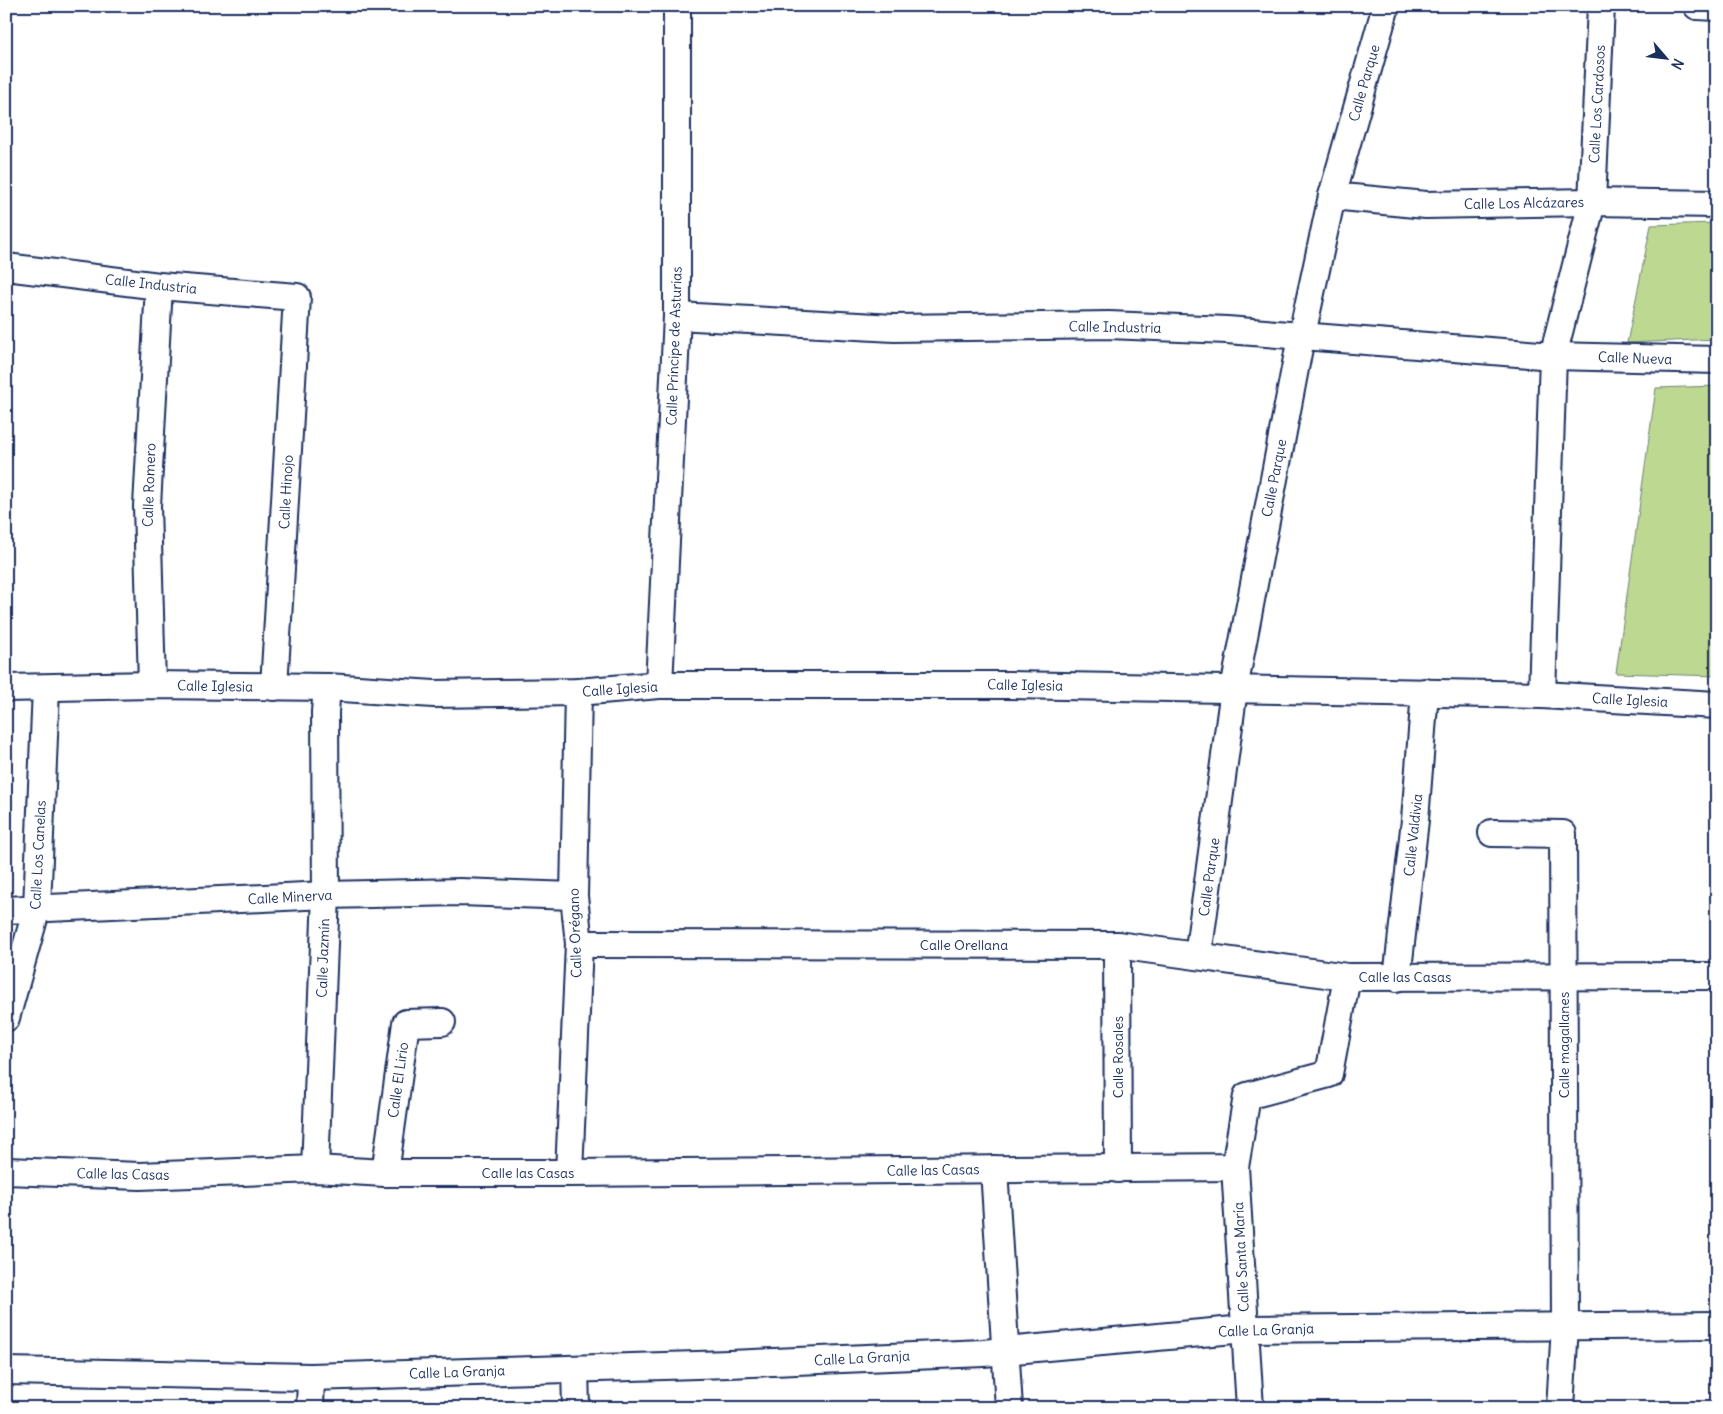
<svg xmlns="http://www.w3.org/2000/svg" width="1723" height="1414" viewBox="0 0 1723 1414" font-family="Delius,sans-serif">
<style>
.green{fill:#bdd890;stroke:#6c8477}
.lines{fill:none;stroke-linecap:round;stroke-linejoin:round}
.minor-casing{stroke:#1b2f5e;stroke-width:30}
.minor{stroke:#fff;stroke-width:26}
.labels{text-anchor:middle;stroke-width:5;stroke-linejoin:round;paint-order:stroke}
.street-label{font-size:14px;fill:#1b2f5e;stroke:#fff}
</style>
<rect width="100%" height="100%" fill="#fff"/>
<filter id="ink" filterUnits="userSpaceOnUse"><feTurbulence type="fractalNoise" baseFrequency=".02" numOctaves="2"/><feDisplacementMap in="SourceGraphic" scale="10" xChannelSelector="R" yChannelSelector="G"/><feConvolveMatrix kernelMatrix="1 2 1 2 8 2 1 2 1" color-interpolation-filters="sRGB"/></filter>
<g filter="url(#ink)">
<g class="green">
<polygon points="1717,223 1717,339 1627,343 1651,225"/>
<polygon points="1717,386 1717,676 1616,673 1656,388"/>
</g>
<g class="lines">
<g class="minor-casing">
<g id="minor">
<polyline points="1697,6 1717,7"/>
<polyline points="1332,196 1426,205 1592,202 1717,204"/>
<polyline points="6,267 159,286 297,297 274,687"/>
<polyline points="677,316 894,328 1109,325 1227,330 1553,356 1717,360"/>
<polyline points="152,685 147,506 159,286"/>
<polyline points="659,685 677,316 677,6"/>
<polyline points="6,688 152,685 327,687 434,694 578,692 659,685 1008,685 1542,695 1553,356 1592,202 1601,6"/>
<polyline points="1542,695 1717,705"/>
<polyline points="1492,833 1563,834 1565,1326 1560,1408"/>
<polyline points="6,910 326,895 460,892 574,896"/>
<polyline points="579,944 1117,945 1347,977 1717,976"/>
<polyline points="1117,945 1118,1169"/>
<polyline points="1198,956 1234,689 1298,353 1332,196 1386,6"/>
<polyline points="1397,978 1415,820 1425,692"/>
<polyline points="6,1018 37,908 46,688"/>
<polyline points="1235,1167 1250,1408"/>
<polyline points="315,1169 326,895 325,712 327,687"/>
<polyline points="994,1169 1009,1408"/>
<polyline points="6,1171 140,1176 315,1169 385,1173 569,1173 1235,1167 1247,1096 1329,1074 1347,977"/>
<polyline points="385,1173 406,1023 442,1022"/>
<polyline points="569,1173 579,944 574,896 578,692"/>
<polyline points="575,1369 576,1408"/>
<polyline points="6,1371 311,1377 729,1364 983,1353 1245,1329 1717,1325"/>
<polyline points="310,1408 311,1377"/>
</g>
</g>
<use href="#minor" class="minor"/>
</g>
</g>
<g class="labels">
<g class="street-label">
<text transform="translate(1364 83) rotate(-74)" y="5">Calle Parque</text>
<text transform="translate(1597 104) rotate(-87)" y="5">Calle Los Cardosos</text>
<text transform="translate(1524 203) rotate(-1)" y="5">Calle Los Alcázares</text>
<text transform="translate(151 284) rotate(6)" y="5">Calle Industria</text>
<text transform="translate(1115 327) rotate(1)" y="5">Calle Industria</text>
<text transform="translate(674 346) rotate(-88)" y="5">Calle Príncipe de Asturias</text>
<text transform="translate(1635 358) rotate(2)" y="5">Calle Nueva</text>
<text transform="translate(1274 478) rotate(-79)" y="5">Calle Parque</text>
<text transform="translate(149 485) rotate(-88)" y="5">Calle Romero</text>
<text transform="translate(286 492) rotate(-87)" y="5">Calle Hinojo</text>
<text transform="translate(1025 685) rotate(1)" y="5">Calle Iglesia</text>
<text transform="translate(215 686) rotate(1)" y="5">Calle Iglesia</text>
<text transform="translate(620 689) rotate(-4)" y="5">Calle Iglesia</text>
<text transform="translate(1630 700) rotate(3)" y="5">Calle Iglesia</text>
<text transform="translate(1413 835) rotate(-84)" y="5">Calle Valdivia</text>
<text transform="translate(38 855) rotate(-87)" y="5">Calle Los Canelas</text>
<text transform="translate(1209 877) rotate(-82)" y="5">Calle Parque</text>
<text transform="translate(290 897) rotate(-3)" y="5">Calle Minerva</text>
<text transform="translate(575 933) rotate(-92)" y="5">Calle Orégano</text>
<text x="964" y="950">Calle Orellana</text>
<text transform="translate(323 958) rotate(-88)" y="5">Calle Jazmín</text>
<text x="1405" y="982">Calle las Casas</text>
<text transform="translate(1564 1045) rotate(-90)" y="5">Calle magallanes</text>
<text transform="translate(1118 1057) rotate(-90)" y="5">Calle Rosales</text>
<text transform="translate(398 1080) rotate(-82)" y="5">Calle El Lirio</text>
<text transform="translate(933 1170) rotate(-1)" y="5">Calle las Casas</text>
<text x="528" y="1178">Calle las Casas</text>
<text transform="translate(123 1174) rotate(1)" y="5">Calle las Casas</text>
<text transform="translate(1241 1257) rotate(-93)" y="5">Calle Santa María</text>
<text transform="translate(1266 1330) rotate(-2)" y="5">Calle La Granja</text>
<text transform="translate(862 1358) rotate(-3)" y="5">Calle La Granja</text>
<text transform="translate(457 1372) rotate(-2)" y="5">Calle La Granja</text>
</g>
</g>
<rect width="1723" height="1414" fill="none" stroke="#fff" stroke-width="25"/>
<rect x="12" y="12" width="1698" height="1389" fill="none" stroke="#1b2f5e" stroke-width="2" filter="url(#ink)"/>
<g transform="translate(1666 58) rotate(118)" stroke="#ffffff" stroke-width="4" paint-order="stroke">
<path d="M0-4L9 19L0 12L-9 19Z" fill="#1b2f5e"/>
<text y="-8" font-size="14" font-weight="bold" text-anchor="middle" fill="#1b2f5e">N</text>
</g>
</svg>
